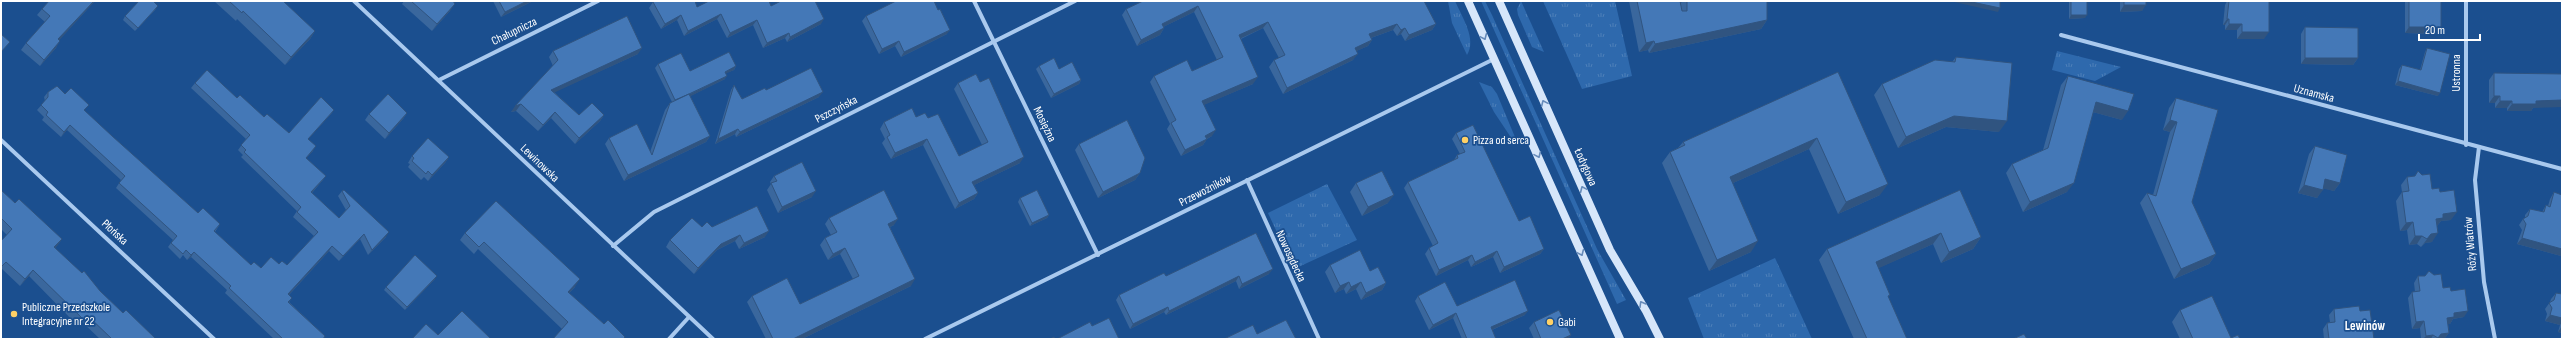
<svg xmlns="http://www.w3.org/2000/svg" width="2563" height="340" viewBox="0 0 2563 340" font-family="'Sofia Sans Condensed',sans-serif">
<style>
.grass{fill:url(#grass-tufts)}
.lines{fill:none;stroke-linecap:round;stroke-linejoin:round}
.street{stroke:#a9c9ee;stroke-width:4}
.secondary{stroke:#d6e6fa;stroke-width:8}
.wall{fill:#3a679d}
.shaded-wall{fill:#305480}
.building{fill:#4478b7;stroke:#305480}
.oneway{stroke:#668bba}
.poi-dot{fill:#ffd166;stroke:#1b4f8f;stroke-width:1.5}
.labels{text-anchor:middle;stroke-width:3.5;stroke-linejoin:round;paint-order:stroke}
.street-label{font-size:12px;fill:#fff;stroke:#1b4f8f}
.poi-label{font-size:12px;fill:#fff;stroke:#1b4f8f;text-anchor:start}
.neighbourhood-label{font-size:13px;font-weight:bold;fill:#fff;stroke:#1b4f8f}
</style>
<defs>
<pattern id="grass-tufts" width="24" height="20" patternUnits="userSpaceOnUse"><rect width="24" height="20" fill="#2e69ad"/><path d="M3 7l-1-3M5 7V3M7 7l1-3M15 17l-1-3M17 17v-4M19 17l1-3" fill="none" stroke="#4d80b9"/></pattern>
</defs>
<rect width="100%" height="100%" fill="#1b4f8f"/>
<g class="grass">
<path d="M1448,1h7c7,16 22,38 12,54l-15,-32z"/>
<polygon points="1481,1 1485,1 1492,15 1597,249 1626,300 1617,304"/>
<polygon points="1521,1 1544,52 1532,47 1518,15 1517,9"/>
<polygon points="1543,1 1615,1 1632,76 1582,89"/>
<polygon points="2057,51 2121,67 2095,81 2052,70"/>
<polygon points="1479,82 1492,87 1497,94 1517,142 1514,142 1494,112"/>
<polygon points="1327,184 1357,240 1294,269 1268,213"/>
<polygon points="1775,258 1812,339 1704,339 1688,298"/>
</g>
<g class="lines">
<g class="street">
<polyline points="354,1 713,339"/>
<polyline points="974,1 1098,255"/>
<polyline points="2466,1 2466,145"/>
<polyline points="2061,35 2562,169"/>
<polyline points="439,80 598,1"/>
<polyline points="1,140 214,339"/>
<polyline points="2479,147 2475,180 2484,282 2495,339"/>
<polyline points="1247,180 1319,339"/>
<polyline points="613,246 654,212 1075,1"/>
<polyline points="669,339 689,317"/>
<polyline points="925,339 1494,59"/>
</g>
<g class="secondary">
<polyline points="1468,1 1620,339"/>
<polyline points="1499,1 1610,250 1646,311 1660,339"/>
</g>
</g>
<g class="wall">
<polygon points="49,1 95,1 59,40 56,48 40,66 21,50 26,43 45,22 37,15 42,9"/>
<polygon points="214,1 283,1 315,31 310,39 285,65 237,19 236,21"/>
<polygon points="404,1 453,1 450,11 432,31 402,4"/>
<polygon points="493,1 533,1 501,17"/>
<polygon points="1143,1 1436,24 1432,30 1405,41 1401,34 1397,36 1393,30 1371,38 1372,40 1368,46 1356,51 1353,60 1283,94 1269,67 1274,60 1279,58 1263,28 1241,39 1253,84 1203,105 1212,136 1207,139 1203,145 1181,156 1167,129 1170,124 1150,82 1154,76 1192,71 1217,60 1194,12 1163,27 1164,28 1160,35 1137,46 1122,15 1126,9"/>
<polygon points="1629,1 1680,1 1681,7 1681,3 1682,1 1767,1 1767,20 1761,29 1649,53 1648,50 1639,52"/>
<polygon points="2069,1 2087,1 2085,18 2069,19"/>
<polygon points="2120,1 2146,1 2142,11 2120,12"/>
<polygon points="2227,1 2269,1 2264,39 2237,39 2237,30 2225,30 2225,25 2223,25 2225,5"/>
<polygon points="2405,1 2441,1 2441,27 2436,34 2405,33"/>
<polygon points="653,2 697,7 771,6 821,24 787,42 785,38 763,48 753,25 727,38 717,19 684,36 677,20 661,29 649,8"/>
<polygon points="156,9 135,31 123,20 125,16"/>
<polygon points="938,10 947,34 901,57 895,46 879,54 862,21 866,16"/>
<polygon points="2305,27 2358,58 2353,65 2301,64 2301,34"/>
<polygon points="2427,48 2438,96 2395,85 2399,69 2402,65 2420,70 2425,52"/>
<polygon points="553,51 638,54 554,92 579,115 604,115 600,121 575,144 551,118 538,131 516,111 511,112 553,66 549,57"/>
<polygon points="1956,57 1999,132 1946,127 1898,148 1874,95 1882,84 1952,62"/>
<polygon points="658,64 690,71 736,66 734,70 726,73 725,79 690,96 710,136 706,142 624,181 605,144 609,138 650,152 665,110 670,103 672,102 655,68"/>
<polygon points="1039,66 1059,69 1081,80 1079,84 1051,98 1036,69"/>
<polygon points="1838,72 1880,195 1838,214 1809,149 1733,183 1751,252 1709,271 1662,163 1670,152 1678,148 1683,142"/>
<polygon points="2494,73 2533,108 2531,111 2507,111 2507,108 2495,108 2495,103 2489,103 2489,80"/>
<polygon points="2068,76 2122,120 2093,112 2067,192 2023,212 2006,173 2012,164 2043,150 2061,85"/>
<polygon points="195,83 237,98 289,133 334,110 331,114 308,139 313,151 306,158 326,176 322,181 312,193 339,218 346,210 338,196 342,191 386,237 368,255 360,239 339,261 329,251 289,295 292,298 289,302 325,336 323,339 274,339 225,293 227,290 191,257 187,260 183,255 180,259 168,247 173,240 116,188 121,180 67,130 61,137 42,120 44,117 37,110 45,101 44,97 48,92 65,94 198,213 220,224 215,232 251,265 261,268 279,264 287,265 314,236 293,217 297,211 241,157 243,155 238,150 246,139 191,88"/>
<polygon points="958,83 1020,163 974,185 978,193 974,199 955,209 923,145 891,159 882,143 885,139 880,129 884,122 916,117 928,118 959,156 982,145 954,89"/>
<polygon points="734,85 742,99 766,90 819,97 736,137 735,134 715,144 731,90"/>
<polygon points="2176,98 2192,202 2216,254 2209,264 2174,279 2140,203 2147,193 2153,195 2170,132 2163,130 2169,108"/>
<polygon points="407,113 403,119 385,139 365,120 369,114"/>
<polygon points="1456,133 1519,221 1544,249 1540,254 1500,273 1493,257 1471,267 1468,260 1436,276 1425,254 1429,248 1433,246 1404,188 1408,182 1454,160 1457,155 1460,154 1452,139"/>
<polygon points="1079,144 1140,173 1135,180 1098,198 1075,150"/>
<polygon points="2315,146 2340,183 2334,191 2323,188 2317,198 2298,193 2309,154"/>
<polygon points="412,156 449,157 445,163 428,181 424,177 421,180 408,167 410,164 408,163"/>
<polygon points="774,176 812,197 778,213 767,190 771,184 770,182"/>
<polygon points="2407,177 2440,192 2451,220 2441,221 2437,226 2432,242 2425,243 2421,247 2417,244 2409,245 2407,230 2400,231 2396,201 2402,192 2401,185"/>
<polygon points="1356,183 1388,203 1362,216 1350,192"/>
<polygon points="1,190 15,203 62,239 55,248 123,313 156,339 100,339 82,322 78,326 29,276 20,286 1,268 1,241 7,235 1,229"/>
<polygon points="1960,190 1981,237 1973,249 1941,263 1933,244 1878,268 1888,298 1907,339 1854,339 1819,260 1827,249"/>
<polygon points="2554,192 2561,256 2517,244 2522,230 2519,225 2523,219 2525,218 2525,215 2530,209 2542,212 2546,205 2548,206 2550,199"/>
<polygon points="1020,198 1049,215 1047,218 1030,226 1018,202"/>
<polygon points="829,218 894,225 890,227 911,286 802,339 766,339 747,302 752,296 800,304 853,279 840,254 828,260 820,245 825,238 831,235 825,224"/>
<polygon points="702,227 712,227 765,237 739,249 735,241 717,250 694,274 666,247 670,240"/>
<polygon points="465,233 575,287 569,293 604,324 624,339 553,339 562,329 478,249 474,254 460,240"/>
<polygon points="1330,265 1370,271 1386,283 1382,290 1361,300 1356,289 1346,294 1344,289 1335,293 1325,272"/>
<polygon points="1269,274 1239,289 1236,281 1166,315 1164,312 1130,329 1116,300 1119,295 1166,276"/>
<polygon points="2418,276 2451,291 2464,317 2453,319 2450,324 2448,324 2449,333 2444,339 2421,339 2420,328 2412,329 2408,298 2412,292 2415,292 2414,283"/>
<polygon points="435,279 405,310 384,290 386,287"/>
<polygon points="2556,293 2562,294 2562,339 2560,339 2562,333 2558,332 2560,325 2545,321 2547,314 2545,309 2550,302 2551,299"/>
<polygon points="1418,296 1457,306 1525,315 1492,330 1496,339 1462,339 1453,318 1429,330 1415,301"/>
<polygon points="2334,309 2360,311 2374,339 2324,339 2323,329 2327,323 2330,322 2329,315"/>
<polygon points="2180,310 2231,338 2240,339 2180,339 2172,322"/>
<polygon points="1534,322 1571,335 1568,339 1534,339 1529,328"/>
</g>
<g class="shaded-wall">
<polygon points="94,1 95,1 54,46 58,39"/>
<polygon points="527,1 533,1 501,17 505,12"/>
<polygon points="1950,1 1967,1 2000,8 1998,12"/>
<polygon points="455,4 450,11 432,31 437,24"/>
<polygon points="2124,5 2146,5 2142,11 2120,12"/>
<polygon points="1198,6 1194,12 1157,30 1162,24"/>
<polygon points="721,14 717,19 684,36 688,31"/>
<polygon points="681,15 677,20 661,29 665,24"/>
<polygon points="2071,15 2087,15 2085,18 2069,19"/>
<polygon points="824,19 821,24 787,42 790,37"/>
<polygon points="2227,19 2229,19 2225,25 2223,25"/>
<polygon points="757,20 753,25 727,38 730,33"/>
<polygon points="1767,20 1761,29 1649,53 1655,44"/>
<polygon points="1268,22 1263,28 1235,41 1239,35"/>
<polygon points="1397,24 1393,30 1365,40 1369,34"/>
<polygon points="1436,24 1432,30 1405,41 1409,35"/>
<polygon points="2229,24 2242,24 2237,30 2225,30"/>
<polygon points="2409,27 2441,27 2436,34 2405,33"/>
<polygon points="1164,28 1160,35 1137,46 1141,40"/>
<polygon points="1405,28 1401,34 1397,36 1401,30"/>
<polygon points="950,30 947,34 901,57 904,52"/>
<polygon points="315,31 310,39 285,65 291,57"/>
<polygon points="2242,32 2269,32 2264,39 2237,39"/>
<polygon points="789,33 785,38 763,48 767,43"/>
<polygon points="1372,40 1368,46 1350,54 1355,48"/>
<polygon points="60,41 56,48 40,66 44,60"/>
<polygon points="899,41 895,46 879,54 882,49"/>
<polygon points="1654,41 1648,50 1639,52 1646,43"/>
<polygon points="642,48 638,54 547,96 551,90"/>
<polygon points="1358,54 1353,60 1283,94 1287,88"/>
<polygon points="2305,58 2358,58 2353,65 2301,64"/>
<polygon points="736,66 734,70 723,75 725,72"/>
<polygon points="727,76 725,79 673,105 676,101"/>
<polygon points="1258,77 1253,84 1197,108 1202,101"/>
<polygon points="1081,80 1079,84 1051,98 1054,94"/>
<polygon points="2398,81 2440,93 2438,96 2395,85"/>
<polygon points="823,92 819,97 736,137 740,132"/>
<polygon points="2494,96 2500,96 2495,103 2489,103"/>
<polygon points="2562,100 2562,107 2533,108 2531,111 2507,111 2512,104 2536,101"/>
<polygon points="2500,101 2512,101 2507,108 2495,108"/>
<polygon points="2096,102 2128,111 2122,120 2089,111"/>
<polygon points="521,104 516,111 511,112 515,106"/>
<polygon points="334,110 331,114 304,144 308,139"/>
<polygon points="555,112 551,118 538,131 543,125"/>
<polygon points="407,113 403,119 385,139 389,133"/>
<polygon points="604,115 600,121 575,144 579,138"/>
<polygon points="1954,116 2007,121 1999,132 1946,127 1898,148 1906,137"/>
<polygon points="2170,120 2177,122 2170,132 2163,130"/>
<polygon points="70,125 67,130 61,137 64,132"/>
<polygon points="738,129 735,134 715,144 718,139"/>
<polygon points="1216,130 1212,136 1201,142 1205,136"/>
<polygon points="710,136 706,142 624,181 628,175"/>
<polygon points="1817,138 1809,149 1722,188 1730,177"/>
<polygon points="927,139 923,145 891,159 895,153"/>
<polygon points="1207,139 1203,145 1181,156 1185,150"/>
<polygon points="316,146 313,151 302,163 306,158"/>
<polygon points="449,157 445,163 428,181 432,175"/>
<polygon points="1024,157 1020,163 968,188 972,182"/>
<polygon points="1140,173 1135,180 1098,198 1103,192"/>
<polygon points="326,176 322,181 308,197 311,192"/>
<polygon points="2325,179 2340,183 2334,191 2320,188"/>
<polygon points="2074,183 2067,192 2023,212 2030,202"/>
<polygon points="1888,184 1880,195 1838,214 1846,202"/>
<polygon points="2304,185 2323,190 2317,198 2298,193"/>
<polygon points="816,191 812,197 778,213 782,207"/>
<polygon points="978,193 974,199 955,209 959,203"/>
<polygon points="1394,195 1388,203 1362,216 1368,207"/>
<polygon points="2457,212 2451,220 2441,221 2437,226 2436,219 2443,214"/>
<polygon points="1049,215 1047,218 1030,226 1032,223"/>
<polygon points="898,219 894,225 884,230 888,224"/>
<polygon points="2413,222 2407,230 2400,231 2406,223"/>
<polygon points="769,231 765,237 739,249 744,243"/>
<polygon points="389,232 386,237 368,255 372,250"/>
<polygon points="1941,233 1933,244 1868,273 1876,262"/>
<polygon points="2438,233 2432,242 2425,243 2421,247 2431,234"/>
<polygon points="364,234 360,239 339,261 343,256"/>
<polygon points="740,235 735,241 717,250 694,274 698,268 721,244"/>
<polygon points="2415,236 2422,236 2417,244 2409,245"/>
<polygon points="1981,237 1973,249 1941,263 1949,252"/>
<polygon points="2522,238 2562,249 2562,255 2561,256 2517,244"/>
<polygon points="62,239 58,245 50,254 54,247"/>
<polygon points="1758,241 1751,252 1709,271 1717,260"/>
<polygon points="332,246 329,251 285,299 288,294"/>
<polygon points="845,248 840,254 828,260 833,254"/>
<polygon points="1544,249 1540,254 1500,273 1504,267"/>
<polygon points="1497,251 1493,257 1471,267 1475,262"/>
<polygon points="194,252 191,257 187,260 191,255"/>
<polygon points="2216,254 2209,264 2174,279 2181,269"/>
<polygon points="1472,255 1468,260 1436,276 1439,270"/>
<polygon points="1273,269 1269,274 1239,289 1242,284"/>
<polygon points="33,270 29,276 20,286 25,279"/>
<polygon points="437,276 435,279 405,310 407,307"/>
<polygon points="1239,276 1236,281 1166,315 1169,311"/>
<polygon points="580,279 575,287 563,299 568,292"/>
<polygon points="915,279 911,286 802,339 793,339"/>
<polygon points="1349,282 1344,289 1335,293 1340,286"/>
<polygon points="1361,282 1356,289 1346,294 1351,287"/>
<polygon points="1386,283 1382,290 1361,300 1366,293"/>
<polygon points="1168,307 1164,312 1130,329 1133,324"/>
<polygon points="1528,311 1525,315 1487,332 1491,327"/>
<polygon points="2468,311 2464,317 2453,319 2450,324 2443,324 2447,318 2454,313"/>
<polygon points="1456,313 1453,318 1429,330 1433,325"/>
<polygon points="2550,315 2562,318 2562,322 2560,325 2545,321"/>
<polygon points="2424,321 2420,328 2412,329 2416,322"/>
<polygon points="2562,326 2562,333 2558,332"/>
<polygon points="2449,333 2444,339 2437,339 2441,334"/>
<polygon points="1571,335 1568,339 1562,339"/>
<polygon points="2433,335 2431,339 2423,339 2426,336"/>
</g>
<g class="building">
<polygon points="49,1 94,1 58,39 60,41 44,60 26,43 50,16 42,9"/>
<polygon points="139,1 153,1 158,6 138,28 125,16"/>
<polygon points="229,1 283,1 315,31 291,57 243,11 242,13"/>
<polygon points="411,1 453,1 455,4 437,24"/>
<polygon points="499,1 527,1 505,12"/>
<polygon points="656,1 695,1 697,7 709,1 769,1 771,6 781,1 815,1 824,19 790,37 789,33 767,43 757,20 730,33 721,14 688,31 681,15 665,24 653,2"/>
<polygon points="896,1 934,1 938,10 940,9 950,30 904,52 899,41 882,49 866,16"/>
<polygon points="1143,1 1424,1 1436,24 1409,35 1405,28 1401,30 1397,24 1369,34 1372,40 1355,48 1358,54 1287,88 1274,60 1285,55 1268,22 1239,35 1258,77 1202,101 1216,130 1205,136 1207,139 1185,150 1171,123 1176,120 1154,76 1187,60 1192,71 1223,57 1198,6 1162,24 1164,28 1141,40 1126,9"/>
<polygon points="1637,1 1680,1 1682,11 1687,11 1687,1 1767,1 1767,20 1655,44 1654,41 1646,43"/>
<polygon points="1967,1 2000,1 2000,8"/>
<rect x="2071" y="1" width="16" height="14"/>
<rect x="2124" y="1" width="22" height="4"/>
<polygon points="2229,1 2269,1 2269,32 2242,32 2242,24 2229,24 2229,19 2227,19"/>
<rect x="2409" y="1" width="32" height="26"/>
<polygon points="627,16 642,48 551,90 579,115 592,103 604,115 579,138 555,112 543,125 521,104 515,106 558,60 553,51"/>
<polygon points="2305,27 2358,28 2358,58 2305,58"/>
<polygon points="1,34 10,42 1,52"/>
<polygon points="2427,48 2450,54 2440,93 2398,81 2402,65 2421,70"/>
<polygon points="729,52 736,66 725,72 727,76 689,94 675,100 658,64 681,53 690,71"/>
<polygon points="1956,57 2012,63 2007,121 1954,116 1906,137 1882,84 1935,60 1955,62"/>
<polygon points="1054,58 1059,69 1072,62 1081,80 1054,94 1039,66"/>
<polygon points="811,68 823,92 740,132 738,129 718,139 734,85 742,99 765,88 766,90"/>
<polygon points="207,70 237,98 240,95 264,117 267,114 289,133 321,97 334,110 308,139 316,146 306,158 326,176 311,192 339,218 350,206 342,191 344,190 389,232 372,250 364,234 343,256 332,246 288,294 292,298 288,302 325,336 323,339 283,339 229,288 231,286 194,252 191,255 186,250 183,254 171,243 177,236 119,183 125,176 70,125 64,132 46,115 48,112 41,105 48,97 48,92 57,86 65,94 71,88 89,105 84,110 112,136 198,213 203,208 220,224 214,231 251,265 254,262 261,268 271,257 279,264 282,261 287,265 318,232 297,212 301,207 244,152 246,150 241,145 250,135 195,83"/>
<polygon points="1838,72 1888,184 1846,202 1817,138 1730,177 1758,241 1717,260 1670,152 1685,145 1683,142"/>
<polygon points="2494,73 2562,74 2562,100 2536,101 2536,104 2512,104 2512,101 2500,101 2500,96 2494,96"/>
<polygon points="976,74 980,82 989,78 1024,157 972,182 978,193 959,203 927,139 895,153 887,137 890,135 884,122 912,108 916,117 925,113 928,118 938,114 959,156 988,142 958,83"/>
<polygon points="2068,76 2134,94 2128,111 2096,102 2074,183 2030,202 2012,164 2048,148"/>
<polygon points="388,94 407,113 389,133 369,114"/>
<polygon points="689,94 710,136 628,175 609,138 637,124 652,155 670,103"/>
<polygon points="2176,98 2218,110 2192,202 2216,254 2181,269 2147,193 2156,196 2177,122 2170,120"/>
<polygon points="1127,120 1145,158 1140,173 1103,192 1079,144"/>
<polygon points="1473,125 1519,221 1530,216 1544,249 1504,267 1497,251 1475,262 1472,255 1439,270 1429,248 1438,243 1408,182 1458,158 1457,155 1465,152 1456,133"/>
<polygon points="428,138 449,157 432,175 428,171 426,174 412,161 414,158 412,156"/>
<polygon points="2315,146 2347,155 2340,183 2325,179 2323,190 2304,185"/>
<polygon points="802,162 816,191 782,207 771,183 777,181 774,176"/>
<polygon points="1382,171 1394,195 1368,207 1356,183"/>
<polygon points="2418,171 2422,175 2430,174 2432,189 2439,188 2440,192 2454,190 2457,212 2443,214 2443,218 2436,219 2438,233 2431,234 2427,239 2422,236 2415,236 2413,222 2406,223 2404,208 2402,192 2409,191 2407,177 2415,176"/>
<polygon points="1,190 15,203 19,199 62,239 54,247 82,273 84,271 100,291 123,313 126,310 156,339 112,339 87,315 83,319 33,270 25,279 6,262 2,266 1,265 1,241 12,229 1,218"/>
<polygon points="884,190 898,219 888,224 915,279 793,339 773,339 752,296 787,278 800,304 859,276 845,248 833,254 825,238 837,232 829,218"/>
<polygon points="1037,190 1049,215 1032,223 1020,198"/>
<polygon points="1960,190 1981,237 1949,252 1941,233 1876,262 1890,295 1888,296 1907,339 1867,339 1827,249"/>
<polygon points="2554,192 2562,195 2562,249 2522,238 2526,224 2523,219 2528,216 2530,209 2544,212 2546,205 2550,207"/>
<polygon points="496,201 580,279 568,292 604,324 608,320 625,337 623,339 553,339 568,322 484,242 479,247 465,233"/>
<polygon points="757,206 769,231 744,243 740,235 721,244 698,268 670,240 692,218 702,227 707,222 712,227"/>
<polygon points="1256,233 1273,269 1242,284 1239,276 1169,311 1168,307 1133,324 1119,295 1164,273 1166,276"/>
<polygon points="1360,250 1370,271 1378,267 1386,283 1366,293 1361,282 1351,287 1349,282 1340,286 1330,265"/>
<polygon points="415,255 437,276 407,307 386,287"/>
<polygon points="2429,271 2434,275 2441,274 2443,288 2450,287 2451,291 2465,289 2468,311 2454,313 2454,317 2447,318 2449,333 2441,334 2438,338 2433,335 2426,336 2424,321 2416,322 2412,292 2420,291 2418,276 2425,276"/>
<polygon points="1515,280 1528,311 1491,327 1496,339 1467,339 1456,313 1433,325 1418,296 1445,282 1457,306"/>
<polygon points="2556,293 2562,294 2562,318 2550,315 2552,308 2549,303 2554,300"/>
<polygon points="2212,296 2231,338 2238,335 2240,339 2193,339 2180,310"/>
<polygon points="2359,306 2360,311 2370,310 2374,339 2329,339 2327,323 2335,322 2334,309"/>
<polygon points="1559,310 1571,335 1562,339 1541,339 1534,322"/>
<polygon points="462,311 491,339 412,339 426,324 438,335"/>
<polygon points="1109,318 1119,339 1057,339 1090,322 1092,326"/>
<polygon points="1286,320 1296,339 1224,339 1253,325 1257,334"/>
<polygon points="2024,334 2027,339 2013,339"/>
<polygon points="1054,337 1055,339 1050,339"/>
</g>
<defs><path id="oneway-chevron" d="M-2-3.5L2.5 0L-2 3.5" fill="none" stroke-width="1.6" stroke-linecap="round" stroke-linejoin="round"/></defs>
<g class="oneway">
<use href="#oneway-chevron" transform="translate(1484 37) rotate(66)"/>
<use href="#oneway-chevron" transform="translate(1544 103) rotate(-114)"/>
<use href="#oneway-chevron" transform="translate(1538 155) rotate(66)"/>
<use href="#oneway-chevron" transform="translate(1583 189) rotate(-114)"/>
<use href="#oneway-chevron" transform="translate(1581 253) rotate(66)"/>
<use href="#oneway-chevron" transform="translate(1642 304) rotate(-120)"/>
</g>
<g class="poi-dot">
<circle cx="1465" cy="140" r="4"/>
<circle cx="14" cy="314" r="4"/>
<circle cx="1550" cy="322" r="4"/>
</g>
<g class="labels">
<g class="street-label">
<text transform="translate(514 31) rotate(-26)" y="4">Chałupnicza</text>
<text transform="translate(2456 73) rotate(-90)" y="4">Ustronna</text>
<text transform="translate(2314 93) rotate(15)" y="4">Uznamska</text>
<text transform="translate(836 109) rotate(-27)" y="4">Pszczyńska</text>
<text transform="translate(1045 124) rotate(64)" y="4">Mosiężna</text>
<text transform="translate(540 163) rotate(44)" y="4">Lewinowska</text>
<text transform="translate(1586 167) rotate(66)" y="4">Łodygowa</text>
<text transform="translate(1205 190) rotate(-27)" y="4">Przewoźników</text>
<text transform="translate(115 232) rotate(43)" y="4">Płońska</text>
<text transform="translate(2470 244) rotate(-95)" y="4">Róży Wiatrów</text>
<text transform="translate(1291 256) rotate(65)" y="4">Nowosądecka</text>
</g>
<g class="poi-label">
<text x="1473" y="144">Pizza od serca</text>
<text x="22" y="311">Publiczne Przedszkole<tspan x="22" dy="14">Integracyjne nr 22</tspan></text>
<text x="1558" y="326">Gabi</text>
</g>
<g class="neighbourhood-label">
<text x="2365" y="330">Lewinów</text>
</g>
</g>
<rect width="2563" height="340" fill="none" stroke="#ffffff" stroke-width="4"/>
<path d="M2419 34v6h61v-6" fill="none" stroke="#ffffff" stroke-width="2"/>
<text x="2425" y="34" font-size="12" fill="#ffffff" stroke="#1b4f8f" stroke-width="3" paint-order="stroke">20 m</text>
</svg>
